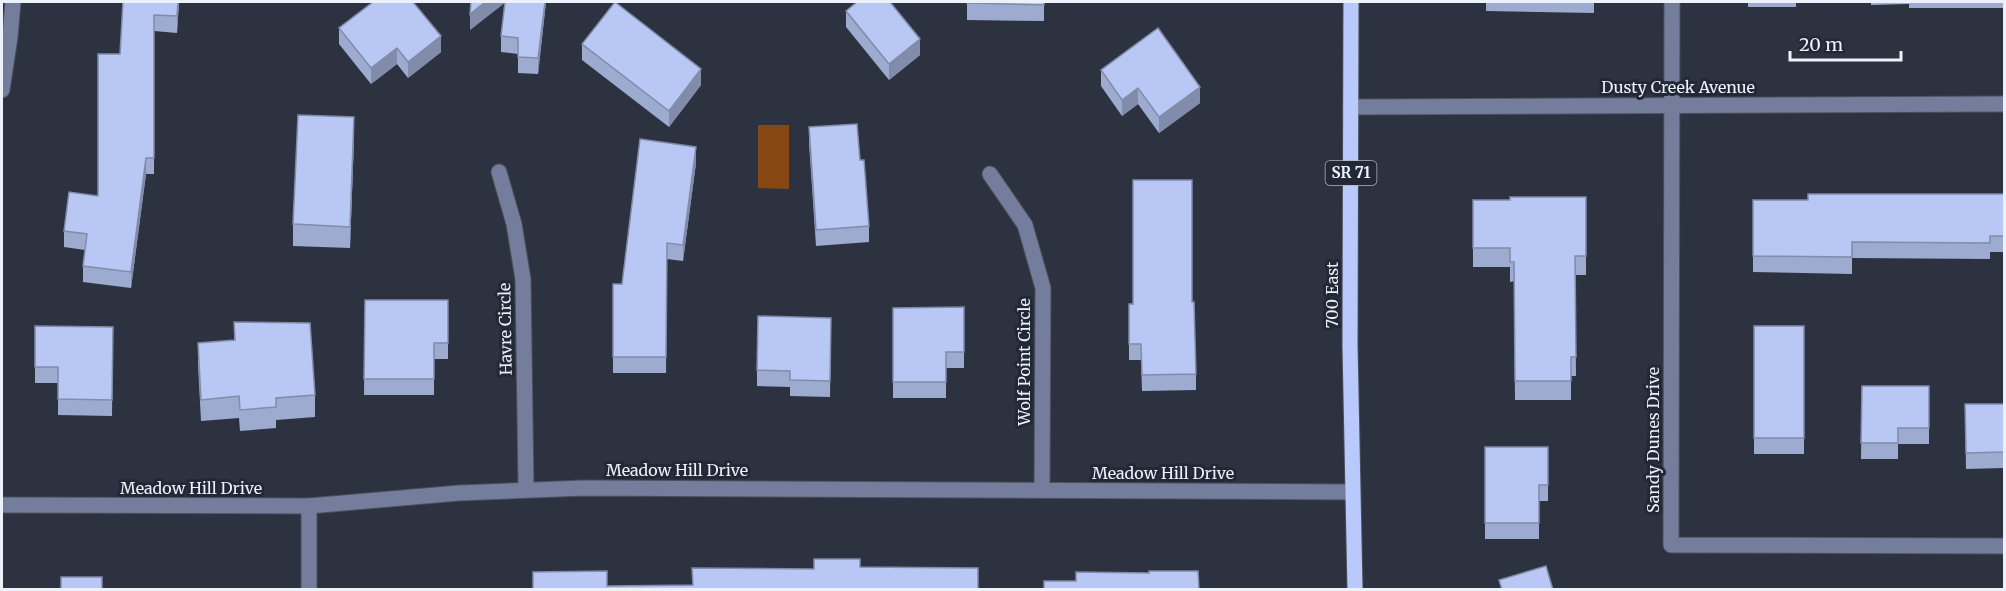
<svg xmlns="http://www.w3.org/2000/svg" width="2006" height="591" viewBox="0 0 2006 591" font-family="Merriweather,serif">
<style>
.water{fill:#874713}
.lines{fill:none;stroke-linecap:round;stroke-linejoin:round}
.minor-casing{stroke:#4c515e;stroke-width:17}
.major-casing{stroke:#4c515e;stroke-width:17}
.minor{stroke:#747d9c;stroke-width:15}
.major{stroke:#b9c9fb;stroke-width:15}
.wall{fill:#9eabd1}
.shaded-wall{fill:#818baa}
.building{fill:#b8c7f3;stroke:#818baa;stroke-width:1.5}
.labels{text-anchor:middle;stroke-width:6;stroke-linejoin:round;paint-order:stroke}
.shield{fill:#232836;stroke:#b0b5bf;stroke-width:1.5}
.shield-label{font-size:15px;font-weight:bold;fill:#edf1fa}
.street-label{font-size:16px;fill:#edf1fa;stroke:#232836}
</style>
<rect width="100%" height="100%" fill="#2d3240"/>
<polygon class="water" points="758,125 789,125 789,189 758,188"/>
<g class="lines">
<g class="minor-casing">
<g id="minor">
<polyline points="1672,2 1671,545 2004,546"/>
<polyline points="2,90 10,37 13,2"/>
<polyline points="1351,107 2004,104"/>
<polyline points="499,172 514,224 523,279 526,489"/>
<polyline points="990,174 1025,225 1043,288 1042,490"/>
<polyline points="2,505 309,506 459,493 584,488 1352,492"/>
<polyline points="309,506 309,590"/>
</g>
</g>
<g class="major-casing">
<polyline id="major" points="1351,2 1350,345 1355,590"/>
</g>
<use href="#minor" class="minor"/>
<use href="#major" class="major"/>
</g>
<g class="wall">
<polygon points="123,2 179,2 177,33 154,31 154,174 146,174 131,288 83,282 83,266 85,250 64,247 64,231 98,196 120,54"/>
<polygon points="471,2 546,2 538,74 518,73 518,54 501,52 501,36 505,2 470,30"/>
<polygon points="967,2 1044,2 1044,21 967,20"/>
<polygon points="1486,2 1594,2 1594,13 1486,11"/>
<rect x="1748" y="2" width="48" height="5"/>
<polygon points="1871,2 2004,2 2004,8 1909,8 1909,4 1871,5"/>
<polygon points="846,11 920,55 889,80 846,27"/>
<polygon points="339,28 441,52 408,78 397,64 371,84 339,44"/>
<polygon points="582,44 701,85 669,127 582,60"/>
<polygon points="1101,70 1200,103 1159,133 1138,104 1122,116 1101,86"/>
<polygon points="809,127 869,226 869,242 816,246 809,143"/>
<polygon points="354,138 350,248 293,246 293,224"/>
<polygon points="696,163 683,261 667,259 666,373 613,373 613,284 622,284"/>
<polygon points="2004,194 2004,252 1990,252 1990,259 1852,258 1852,274 1753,272 1753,200 1808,200"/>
<polygon points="1586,197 1586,275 1575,275 1576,376 1571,376 1571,400 1515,400 1514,281 1510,282 1510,267 1473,267 1473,200 1510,200"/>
<polygon points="365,300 448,300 448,359 434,359 434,395 364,395"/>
<polygon points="1192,302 1196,374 1196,390 1142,391 1141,360 1129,360 1129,304"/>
<polygon points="964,307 964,368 946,368 946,398 893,398 893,308"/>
<polygon points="831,318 830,397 790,396 790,387 757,386 757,370"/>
<polygon points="234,322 315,395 315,417 276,420 276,428 240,431 239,418 201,421 198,365 198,343 234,340"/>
<polygon points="35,326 113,327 112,416 58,415 58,383 35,383"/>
<rect x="1754" y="326" width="50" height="128"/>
<polygon points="1862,386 1929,386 1929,444 1898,444 1898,459 1861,459"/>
<polygon points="1965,404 2004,404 2004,468 1966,469"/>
<polygon points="1485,447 1548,447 1548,501 1539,501 1539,539 1485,539"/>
</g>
<g class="shaded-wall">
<polygon points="178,2 179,2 177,33 177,16"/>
<polygon points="485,2 506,2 470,30 470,14"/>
<polygon points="545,2 546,2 538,74 538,58"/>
<polygon points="441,36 441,52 408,78 408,62"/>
<polygon points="920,39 920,55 889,80 889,64"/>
<polygon points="397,48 397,64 371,84 371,68"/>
<polygon points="701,69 701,85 669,127 669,111"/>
<polygon points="1200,87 1200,103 1159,133 1159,117"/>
<polygon points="1138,88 1138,104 1122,116 1122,100"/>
<polygon points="354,117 354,138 350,248 350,227"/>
<polygon points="696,147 696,163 683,261 683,245"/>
<polygon points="146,158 146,174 131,288 131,272"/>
</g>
<g class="building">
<polygon points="123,2 178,2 177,16 154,15 154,158 146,158 131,272 83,266 87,234 64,231 69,192 98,196 98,54 120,54"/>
<polygon points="373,2 413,2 441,36 408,62 397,48 371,68 339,28"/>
<polygon points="471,2 485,2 470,14"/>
<polygon points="505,2 545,2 538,58 518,57 518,38 501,36"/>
<polygon points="615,2 701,69 669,111 582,44"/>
<polygon points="857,2 890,2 920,39 889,64 846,11"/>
<polygon points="967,2 1044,2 1044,5 967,3"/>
<polygon points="1158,28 1200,87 1159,117 1138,88 1122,100 1101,70"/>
<polygon points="298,115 354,117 350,227 293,224"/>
<polygon points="857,124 860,160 864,160 869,226 816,230 809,127"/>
<polygon points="640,139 696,147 683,245 667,243 666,357 613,357 613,284 622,284"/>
<polygon points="1133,180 1192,180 1192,302 1194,302 1196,374 1142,375 1141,344 1129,344 1129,304 1133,304"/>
<polygon points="1808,194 2004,194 2004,236 1990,236 1990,243 1852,242 1852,257 1753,256 1753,200 1808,200"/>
<polygon points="1510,197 1586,197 1586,256 1575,256 1576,357 1571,357 1571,381 1515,381 1514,262 1510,262 1510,248 1473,248 1473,200 1510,200"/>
<polygon points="365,300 448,300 448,343 434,343 434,379 364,379"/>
<polygon points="964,307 964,352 946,352 946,382 893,382 893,308"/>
<polygon points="758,316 831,318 830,381 790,380 790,371 757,370"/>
<polygon points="234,322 310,323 315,395 276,398 276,407 240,410 239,396 201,400 198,343 235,340"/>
<polygon points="35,326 113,327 112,400 58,399 58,367 35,367"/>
<rect x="1754" y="326" width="50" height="112"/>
<polygon points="1862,386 1929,386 1929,428 1898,428 1898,443 1861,443"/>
<polygon points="1965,404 2004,404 2004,452 1966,453"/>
<polygon points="1485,447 1548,447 1548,485 1539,485 1539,523 1485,523"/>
<polygon points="814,559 860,559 860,567 978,568 978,590 533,590 533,572 607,571 607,586 693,585 692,568 814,569"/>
<polygon points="1546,566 1553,590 1502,590 1499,580"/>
<polygon points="1149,571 1198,571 1199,590 1044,590 1044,581 1076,581 1076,572 1149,573"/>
<rect x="61" y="577" width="41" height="13"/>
</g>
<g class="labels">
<rect class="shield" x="1325.5" y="161" width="51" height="24" rx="4.5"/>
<g class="shield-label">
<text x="1351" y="178">SR 71</text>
</g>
<g class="street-label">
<text x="1678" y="93">Dusty Creek Avenue</text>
<text transform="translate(1332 295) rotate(-90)" y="6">700 East</text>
<text transform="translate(505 329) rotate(-91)" y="6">Havre Circle</text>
<text transform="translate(1024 362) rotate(-90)" y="6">Wolf Point Circle</text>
<text transform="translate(1653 440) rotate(-90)" y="6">Sandy Dunes Drive</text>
<text x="677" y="476">Meadow Hill Drive</text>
<text x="1163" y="479">Meadow Hill Drive</text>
<text x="191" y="494">Meadow Hill Drive</text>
</g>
</g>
<rect width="2006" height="591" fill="none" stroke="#edf1fa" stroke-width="6"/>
<path d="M1790 51v9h111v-9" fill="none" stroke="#edf1fa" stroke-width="3"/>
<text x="1799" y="51" font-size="18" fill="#edf1fa" stroke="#232836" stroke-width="4.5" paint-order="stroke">20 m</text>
</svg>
